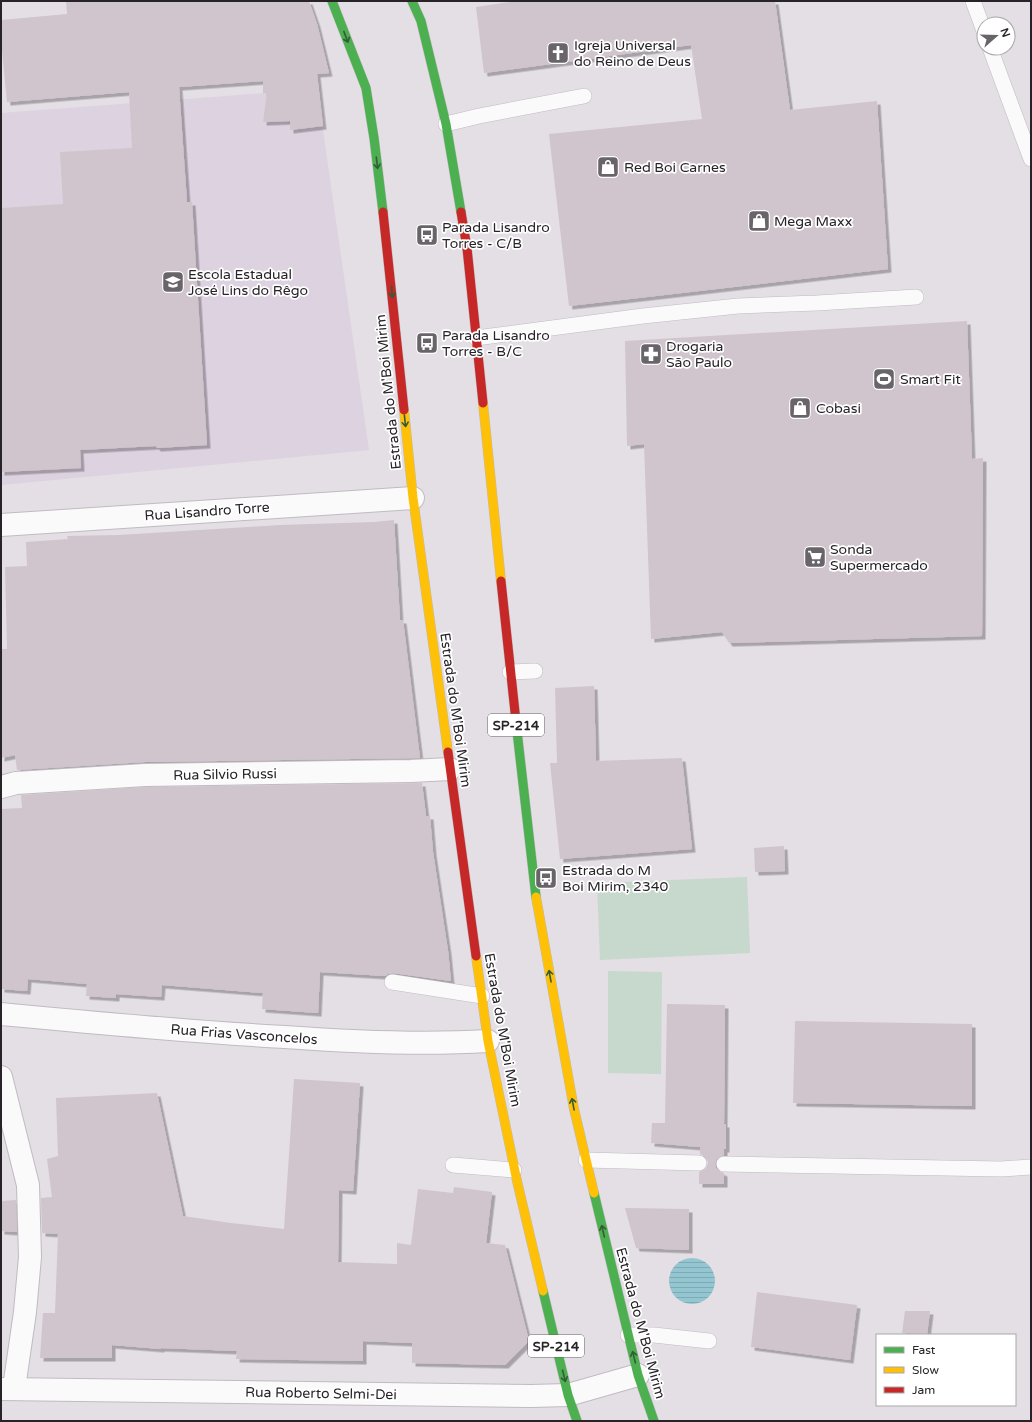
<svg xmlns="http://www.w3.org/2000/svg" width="1032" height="1422" viewBox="0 0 1032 1422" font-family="'Varela Round',sans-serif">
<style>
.built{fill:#ddd2e0}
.pitch{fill:#c7d8cd}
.water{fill:url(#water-rules)}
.building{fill:#d1c5cd;filter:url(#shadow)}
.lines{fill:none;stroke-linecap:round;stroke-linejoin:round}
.lane-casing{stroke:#c0bbc1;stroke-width:16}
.street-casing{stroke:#c0bbc1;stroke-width:24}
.fast-casing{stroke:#bebbbe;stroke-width:10}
.slow-casing{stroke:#bebbbe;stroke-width:10}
.jam-casing{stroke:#bebbbe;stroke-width:10}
.lane{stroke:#fbfafb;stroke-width:15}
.street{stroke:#fbfafb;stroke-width:22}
.fast{stroke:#4caf50;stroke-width:9}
.slow{stroke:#ffc107;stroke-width:9}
.jam{stroke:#c62828;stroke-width:9}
.oneway{stroke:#365b38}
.labels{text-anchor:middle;stroke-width:3.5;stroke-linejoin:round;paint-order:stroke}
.shield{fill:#fff;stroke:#686568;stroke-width:1}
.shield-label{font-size:13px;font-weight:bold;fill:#272328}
.poi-label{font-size:14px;fill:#272328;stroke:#fff;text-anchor:start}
.street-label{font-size:14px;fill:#272328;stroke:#fff}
</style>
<defs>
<pattern id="water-rules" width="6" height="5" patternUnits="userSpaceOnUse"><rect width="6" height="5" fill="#94c6d1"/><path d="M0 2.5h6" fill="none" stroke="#80aab3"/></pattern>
<filter id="shadow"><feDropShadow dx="3.5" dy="3.5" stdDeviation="0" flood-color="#0004"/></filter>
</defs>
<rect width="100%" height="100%" fill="#e4dee5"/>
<polygon class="built" points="317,89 369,450 1,485 1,113"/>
<g class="pitch">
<polygon points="747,877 750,953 600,960 597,883"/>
<polygon points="608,971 662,972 661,1074 608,1073"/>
</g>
<circle class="water" cx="692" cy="1281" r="23"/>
<g class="building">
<polygon points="66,1 309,1 317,24 329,73 317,74 323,126 290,130 290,121 263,122 267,93 263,93 263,81 179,87 187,202 192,202 207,445 157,448 156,446 80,450 81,468 1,472 1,208 63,204 60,152 132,148 129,92 7,102 1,40 1,20 67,14"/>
<polygon points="517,1 775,1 790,110 877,101 888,269 569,306 549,134 702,119 691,45 484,73 476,7"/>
<polygon points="967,321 972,459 983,458 982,636 729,643 722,632 651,639 644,444 627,446 625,341"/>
<polygon points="394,520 400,620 403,620 420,758 145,762 17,770 15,755 1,758 1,649 7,649 5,567 27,566 26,542 68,539 67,536 119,535 280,525 374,522"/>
<polygon points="594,686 596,761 682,758 692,849 560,859 550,763 557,763 555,688"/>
<polygon points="422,783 426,816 430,816 433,852 448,951 451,981 393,973 388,974 385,976 320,972 318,1013 262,1009 263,993 162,985 161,997 116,994 116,998 86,996 87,984 28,979 27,991 1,989 1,809 22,808 21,795 145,787"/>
<polygon points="784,846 785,871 755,872 754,848"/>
<polygon points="667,1004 725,1005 724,1124 726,1124 726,1149 724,1149 724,1155 717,1159 715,1164 716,1168 719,1171 724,1173 724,1184 699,1184 699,1172 706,1168 708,1163 707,1159 704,1156 700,1154 700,1147 651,1143 652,1123 665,1123"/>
<polygon points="795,1021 972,1024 972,1106 793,1103"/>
<polygon points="294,1079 360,1083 353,1191 339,1190 338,1262 397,1264 397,1243 411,1245 418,1189 453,1193 454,1187 492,1192 486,1243 505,1245 529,1341 505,1365 412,1363 412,1343 363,1341 363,1361 236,1359 237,1351 161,1348 161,1349 112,1345 112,1358 40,1358 43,1313 55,1313 58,1234 42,1233 41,1198 52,1197 47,1159 58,1156 56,1098 157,1093 183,1216 231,1223 284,1229"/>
<polygon points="16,1200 17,1232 1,1231 1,1201"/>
<polygon points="625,1208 689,1209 689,1250 636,1248"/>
<polygon points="757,1292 857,1305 850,1360 751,1347"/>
<polygon points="905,1311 930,1311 927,1335 902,1333"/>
</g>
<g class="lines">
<g class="lane-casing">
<g id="lane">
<polyline points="973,1 984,31"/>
<polyline points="990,48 1031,159"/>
<polyline points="446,124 479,116 584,96"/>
<polyline points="476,338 643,316 738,306 817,303 916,297"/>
<polyline points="510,672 535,671"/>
<polyline points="392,982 482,996"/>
<polyline points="586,1160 699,1163"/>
<polyline points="724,1164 1001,1169 1031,1167"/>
<polyline points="453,1165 514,1170"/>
<polyline points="628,1335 654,1335 709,1341"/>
</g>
</g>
<g class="street-casing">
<g id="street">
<polyline points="1,525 413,498"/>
<polyline points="1,787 16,783 145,775 411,771 450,769"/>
<path d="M1,1014c95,9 189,18 284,23 67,5 135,8 203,4"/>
<polyline points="1,1077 28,1185 30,1257 25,1312 14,1388"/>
<polyline points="1,1389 531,1396 568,1395 638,1375"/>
</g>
</g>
<g class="fast-casing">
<g id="fast">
<polyline points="332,1 366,88 374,138 383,212"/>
<polyline points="412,1 421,21 446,124 461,212"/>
<polyline points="517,731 536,897"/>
<polyline points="594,1193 638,1375 654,1421"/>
<polyline points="543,1291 568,1395 577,1421"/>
</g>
</g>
<g class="slow-casing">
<g id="slow">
<polyline points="483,403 501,581"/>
<polyline points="404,410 413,498 448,752"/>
<polyline points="536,897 574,1109 594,1193"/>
<polyline points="476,956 488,1041 517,1181 543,1291"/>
</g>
</g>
<g class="jam-casing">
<g id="jam">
<polyline points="383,212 404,410"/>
<polyline points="461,212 467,248 483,403"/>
<polyline points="501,581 517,731"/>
<polyline points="448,752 476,956"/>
</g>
</g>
<use href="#lane" class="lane"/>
<use href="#street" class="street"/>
<use href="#fast" class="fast"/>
<use href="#slow" class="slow"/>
<use href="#jam" class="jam"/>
</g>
<defs><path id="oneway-shaft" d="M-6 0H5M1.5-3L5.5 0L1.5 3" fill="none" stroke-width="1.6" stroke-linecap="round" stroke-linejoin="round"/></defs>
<g class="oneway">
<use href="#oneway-shaft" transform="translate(346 37) rotate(69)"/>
<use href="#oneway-shaft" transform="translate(377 163) rotate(83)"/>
<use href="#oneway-shaft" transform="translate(392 292) rotate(85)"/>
<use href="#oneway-shaft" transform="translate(405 421) rotate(84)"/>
<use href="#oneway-shaft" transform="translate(550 976) rotate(-100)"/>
<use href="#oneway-shaft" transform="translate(573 1104) rotate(-101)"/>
<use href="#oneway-shaft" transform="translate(603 1231) rotate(-103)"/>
<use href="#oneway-shaft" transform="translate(634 1357) rotate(-104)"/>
<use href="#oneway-shaft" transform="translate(564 1376) rotate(76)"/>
</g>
<defs>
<g id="church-square" transform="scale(1.15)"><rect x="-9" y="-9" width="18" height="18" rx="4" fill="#69646a" stroke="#fff"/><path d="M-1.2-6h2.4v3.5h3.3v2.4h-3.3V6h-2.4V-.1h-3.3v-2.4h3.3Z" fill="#fff"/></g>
<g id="shop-square" transform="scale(1.15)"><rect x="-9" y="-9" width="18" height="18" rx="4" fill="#69646a" stroke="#fff"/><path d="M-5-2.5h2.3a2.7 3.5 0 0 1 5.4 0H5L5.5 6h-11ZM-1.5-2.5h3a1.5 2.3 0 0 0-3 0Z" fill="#fff"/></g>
<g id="bus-square" transform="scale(1.15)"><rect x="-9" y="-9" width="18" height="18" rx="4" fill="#69646a" stroke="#fff"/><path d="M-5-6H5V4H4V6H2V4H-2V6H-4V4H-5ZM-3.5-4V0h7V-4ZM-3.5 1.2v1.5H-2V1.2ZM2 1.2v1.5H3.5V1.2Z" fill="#fff"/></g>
<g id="school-square" transform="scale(1.15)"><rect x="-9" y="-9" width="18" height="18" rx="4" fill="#69646a" stroke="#fff"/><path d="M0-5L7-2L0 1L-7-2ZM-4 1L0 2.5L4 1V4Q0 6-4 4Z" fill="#fff"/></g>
<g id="pharmacy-square" transform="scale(1.15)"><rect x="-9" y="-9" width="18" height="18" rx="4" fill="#69646a" stroke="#fff"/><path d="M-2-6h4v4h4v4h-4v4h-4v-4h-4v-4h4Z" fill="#fff"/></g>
<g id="stadium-square" transform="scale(1.15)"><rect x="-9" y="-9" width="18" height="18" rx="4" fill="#69646a" stroke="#fff"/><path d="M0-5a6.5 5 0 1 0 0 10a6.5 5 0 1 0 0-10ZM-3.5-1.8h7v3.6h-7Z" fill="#fff"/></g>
<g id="supermarket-square" transform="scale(1.15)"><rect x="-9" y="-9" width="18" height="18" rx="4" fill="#69646a" stroke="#fff"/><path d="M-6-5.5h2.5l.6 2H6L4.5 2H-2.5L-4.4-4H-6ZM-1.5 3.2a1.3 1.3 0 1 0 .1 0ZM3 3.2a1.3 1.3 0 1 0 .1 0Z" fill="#fff"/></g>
</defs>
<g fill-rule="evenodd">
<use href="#church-square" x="558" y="53"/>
<use href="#shop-square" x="608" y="167"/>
<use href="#shop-square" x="759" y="221"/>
<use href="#bus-square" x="427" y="235"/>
<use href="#school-square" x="173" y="282"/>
<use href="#bus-square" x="427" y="343"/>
<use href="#pharmacy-square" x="651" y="354"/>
<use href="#stadium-square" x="884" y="379"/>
<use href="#shop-square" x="800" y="408"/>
<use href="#supermarket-square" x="815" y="557"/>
<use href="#bus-square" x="546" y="878"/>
</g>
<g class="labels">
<g class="shield">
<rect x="488" y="714" width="56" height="22" rx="3"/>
<rect x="528" y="1335" width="56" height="22" rx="3"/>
</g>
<g class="shield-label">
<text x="516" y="730">SP-214</text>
<text x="556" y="1351">SP-214</text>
</g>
<g class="poi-label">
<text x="574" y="50">Igreja Universal<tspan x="574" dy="16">do Reino de Deus</tspan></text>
<text x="624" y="172">Red Boi Carnes</text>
<text x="774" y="226">Mega Maxx</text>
<text x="442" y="232">Parada Lisandro<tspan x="442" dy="16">Torres - C/B</tspan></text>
<text x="188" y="279">Escola Estadual<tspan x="188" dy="16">José Lins do Rêgo</tspan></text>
<text x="442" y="340">Parada Lisandro<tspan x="442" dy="16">Torres - B/C</tspan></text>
<text x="666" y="351">Drogaria<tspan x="666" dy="16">São Paulo</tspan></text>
<text x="900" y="384">Smart Fit</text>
<text x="816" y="413">Cobasi</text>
<text x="830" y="554">Sonda<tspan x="830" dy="16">Supermercado</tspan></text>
<text x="562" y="875">Estrada do M<tspan x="562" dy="16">Boi Mirim, 2340</tspan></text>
</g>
<g class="street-label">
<text transform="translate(388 392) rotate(-96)" y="5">Estrada do M'Boi Mirim</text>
<text transform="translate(207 511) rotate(-4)" y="5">Rua Lisandro Torre</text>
<text transform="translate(456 710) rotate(82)" y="5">Estrada do M'Boi Mirim</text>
<text transform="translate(225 774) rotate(-1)" y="5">Rua Silvio Russi</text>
<text transform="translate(503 1030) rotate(80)" y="5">Estrada do M'Boi Mirim</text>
<text transform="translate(244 1034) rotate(4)" y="5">Rua Frias Vasconcelos</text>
<text transform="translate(641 1323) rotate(75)" y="5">Estrada do M'Boi Mirim</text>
<text transform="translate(321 1393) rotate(1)" y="5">Rua Roberto Selmi-Dei</text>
</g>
</g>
<rect width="1032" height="1422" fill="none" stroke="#272328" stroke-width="4"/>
<rect x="876" y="1334" width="140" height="72" fill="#ffffff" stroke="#a9a7a9"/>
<rect x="884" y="1347" width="20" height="6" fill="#4caf50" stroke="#a9a7a9"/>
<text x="912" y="1354" font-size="12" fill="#272328">Fast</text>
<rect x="884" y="1367" width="20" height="6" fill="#ffc107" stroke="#a9a7a9"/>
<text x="912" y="1374" font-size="12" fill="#272328">Slow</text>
<rect x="884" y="1387" width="20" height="6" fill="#c62828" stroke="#a9a7a9"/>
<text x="912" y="1394" font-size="12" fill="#272328">Jam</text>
<g transform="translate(996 36) rotate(70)"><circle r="19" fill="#ffffff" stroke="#a9a7a9"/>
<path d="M0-3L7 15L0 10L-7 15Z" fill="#69646a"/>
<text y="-6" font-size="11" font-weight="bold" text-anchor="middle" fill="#272328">N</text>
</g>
</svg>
